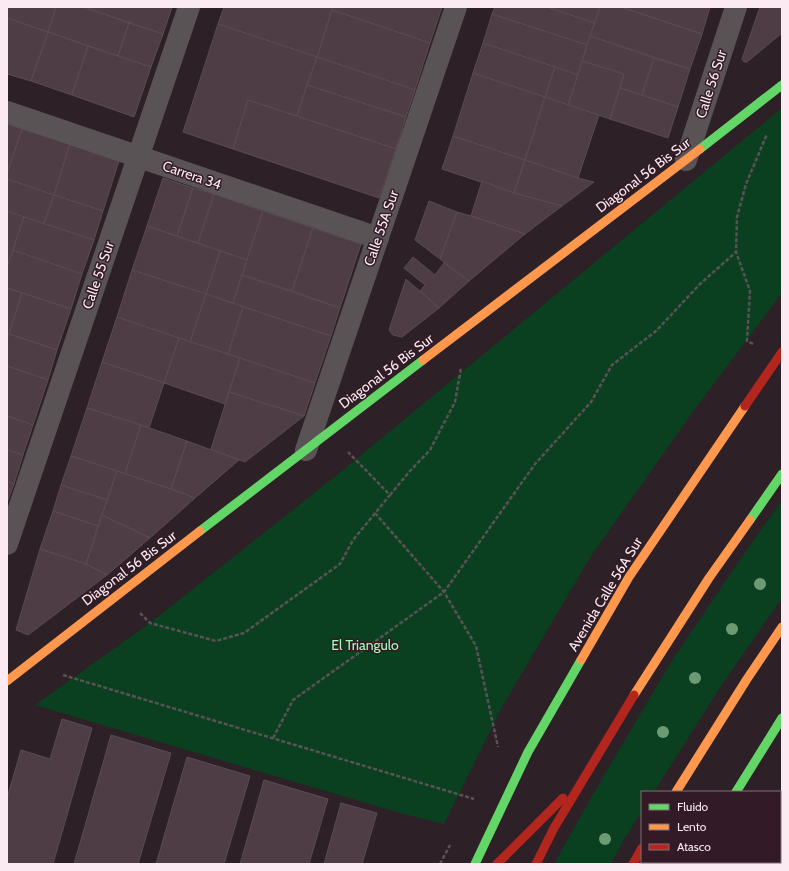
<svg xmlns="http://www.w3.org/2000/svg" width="789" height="871" viewBox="0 0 789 871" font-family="Cabin,sans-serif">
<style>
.green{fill:#0a4020}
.building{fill:#4f3d46;stroke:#584d51}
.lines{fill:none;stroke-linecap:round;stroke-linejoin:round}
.path{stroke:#5a5356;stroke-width:2.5;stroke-dasharray:4 2;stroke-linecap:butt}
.street{stroke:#5a5355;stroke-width:22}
.fast{stroke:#63d668;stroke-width:9}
.slow{stroke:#ff974d;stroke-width:9}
.jam{stroke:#b3261e;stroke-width:9}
.tree{fill:#6c9a75}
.labels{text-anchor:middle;stroke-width:3;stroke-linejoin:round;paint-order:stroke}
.street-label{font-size:14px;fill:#fbeaf1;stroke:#321b26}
.park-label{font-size:14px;fill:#a0fdb6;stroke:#321b26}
</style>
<rect width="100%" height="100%" fill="#2d2026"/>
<g class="green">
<polygon points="782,108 782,293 695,409 591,556 502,707 444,824 400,813 35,705 150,623 337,475"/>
<polygon points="782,501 782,598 721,686 654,792 642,792 642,811 623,841 611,864 554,864 592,796 671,662 750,545"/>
</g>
<g class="building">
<polygon points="7,7 56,7 48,32 7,18"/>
<polygon points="56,7 84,7 129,23 118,56 48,32"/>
<polygon points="84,7 172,7 163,34"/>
<polygon points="224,7 333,7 317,57 218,24"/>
<polygon points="333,7 442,7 430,43 332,10"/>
<polygon points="495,7 547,7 595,23 587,45 492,14"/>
<polygon points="547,7 600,7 595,23"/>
<polygon points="600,7 621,7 702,34 690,69 590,36"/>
<polygon points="621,7 710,7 702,34"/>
<polygon points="760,7 782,7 782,33 747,62 744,62 742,59"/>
<polygon points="332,10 430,43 415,90 317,57"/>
<polygon points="492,14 587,45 578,75 483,43"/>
<polygon points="7,18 48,32 31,81 7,74"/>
<polygon points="129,23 163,34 151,67 118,56"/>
<polygon points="218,24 317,57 297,116 248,100 233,149 183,132"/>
<polygon points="48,32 88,46 72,95 31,81"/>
<polygon points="590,36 654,58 642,95 620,88 624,74 582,61"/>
<polygon points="483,43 555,67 545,97 473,73"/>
<polygon points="88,46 151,67 134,117 72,95"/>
<polygon points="317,57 415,90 406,117 307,85"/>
<polygon points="654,58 690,69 678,107 642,95"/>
<polygon points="582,61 624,74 610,119 568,105"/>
<polygon points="555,67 578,75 568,105 545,97"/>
<polygon points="473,73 545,97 525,160 453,136"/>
<polygon points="307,85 406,117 396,149 297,116"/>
<polygon points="620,88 678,107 668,138 610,119"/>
<polygon points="545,97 599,115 578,178 525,160"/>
<polygon points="248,100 396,149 379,198 233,149"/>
<polygon points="7,124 22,129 7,174"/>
<polygon points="22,129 70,144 54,195 7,179 7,174"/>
<polygon points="453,136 525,160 514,193 442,169"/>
<polygon points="70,144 119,161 103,211 54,195"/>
<polygon points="525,160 578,178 594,182 562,206 514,193"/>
<polygon points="163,178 193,188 177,236 147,226"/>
<polygon points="7,179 54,195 44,224 7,211"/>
<polygon points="482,181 514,193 562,206 525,234 471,216"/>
<polygon points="193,188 214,194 198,243 177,236"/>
<polygon points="214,194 263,211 247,260 198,243"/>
<polygon points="54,195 103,211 94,240 44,224"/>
<polygon points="429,201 457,212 440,259 415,240"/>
<polygon points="7,211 24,217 7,268"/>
<polygon points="263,211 313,228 292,291 242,275"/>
<polygon points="457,212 471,216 525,234 469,281 440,259"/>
<polygon points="24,217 94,240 82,274 13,250"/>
<polygon points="147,226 220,251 206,294 132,270"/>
<polygon points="313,228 361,244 340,308 292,291"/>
<polygon points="13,250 82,274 71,309 7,288 7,268"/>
<polygon points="220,251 247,260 233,303 206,294"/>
<polygon points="413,257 435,275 444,263 469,281 439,308 420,291 425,285 404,268"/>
<polygon points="132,270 206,294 190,342 117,317"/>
<polygon points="242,275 340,308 331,336 233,303"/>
<polygon points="406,279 439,308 402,337 393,335 389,330"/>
<polygon points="7,288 22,293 9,334 7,333"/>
<polygon points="22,293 71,309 57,350 9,334"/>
<polygon points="206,294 243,307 228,354 190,342"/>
<polygon points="243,307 331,336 315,383 228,354"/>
<polygon points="117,317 179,338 164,383 102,362"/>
<polygon points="9,334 57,350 48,380 7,366 7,339"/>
<polygon points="179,338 240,358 225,404 164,383"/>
<polygon points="240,358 315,383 304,416 229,392"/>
<polygon points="102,362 164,383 149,428 87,408"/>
<polygon points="7,366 48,380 33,425 7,416"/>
<polygon points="229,392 304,416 245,462 211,449"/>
<polygon points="87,408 141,425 125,474 71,456"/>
<polygon points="7,416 33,425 23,455 7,450"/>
<polygon points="141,425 187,441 171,489 125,474"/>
<polygon points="187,441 239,460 195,498 171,489"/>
<polygon points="7,450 23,455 14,484 7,481"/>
<polygon points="71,456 117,471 107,500 61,485"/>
<polygon points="117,471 171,489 195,498 150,538 102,515"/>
<polygon points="7,481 14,484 7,503"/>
<polygon points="61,485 107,500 98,526 53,511"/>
<polygon points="53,511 98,526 86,564 40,549"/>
<polygon points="102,515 150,538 107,575 86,564"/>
<polygon points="40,549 86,564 107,575 28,635 16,630"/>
<polygon points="62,719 92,728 53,864 7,864 7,798 21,750 50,759"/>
<polygon points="111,735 171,753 138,864 74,864"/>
<polygon points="187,757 250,776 224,864 156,864"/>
<polygon points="264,780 328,799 309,864 240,864"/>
<polygon points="341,803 377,813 362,864 324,864"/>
</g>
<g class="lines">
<g class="path">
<polyline points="753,344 747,341 750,291 736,252 737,217 746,184 767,134"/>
<polyline points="390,495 410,471 430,450 455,402 461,368"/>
<polyline points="375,513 444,592 476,646 498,747"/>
<polyline points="140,613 150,623 216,641 244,633 340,564 353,540 390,495 348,452"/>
<polyline points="63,675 474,799"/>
<polyline points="273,738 293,700 444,592 535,464 591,402 612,365 656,331 700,284 736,252"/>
<polyline points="780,803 782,800"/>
<polyline points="440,864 450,845"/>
<polyline points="741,864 742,862"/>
</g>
<g class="street">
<polyline points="7,112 378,238"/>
<polyline points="686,160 736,7"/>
<polyline points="306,450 456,7"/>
<polyline points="7,544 189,7"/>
</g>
<g class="fast">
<polyline points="700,149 782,85"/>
<polyline points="750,520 782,474"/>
<polyline points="200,531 423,360"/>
<polyline points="736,792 782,718"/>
<polyline points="475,864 528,752 581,660"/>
</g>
<g class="slow">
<polyline points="423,360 700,149"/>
<polyline points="581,660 629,577 745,406"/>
<polyline points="7,681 200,531"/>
<polyline points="634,695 709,578 750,520"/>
<polyline points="676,792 747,679 782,627"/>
</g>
<g class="jam">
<polyline points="745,406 782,352"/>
<polyline points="497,864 563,798"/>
<polyline points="536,864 554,828 634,695"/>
<polyline points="633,864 642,848"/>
<polyline points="691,864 692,862"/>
</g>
</g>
<g class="tree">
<circle cx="760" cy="584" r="6"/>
<circle cx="732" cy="629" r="6"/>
<circle cx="695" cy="678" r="6"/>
<circle cx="663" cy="732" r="6"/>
<circle cx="605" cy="839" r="6"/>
</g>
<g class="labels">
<g class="street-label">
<text transform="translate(711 84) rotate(-72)" y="5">Calle 56 Sur</text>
<text transform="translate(192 175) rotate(19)" y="5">Carrera 34</text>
<text transform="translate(643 175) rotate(-37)" y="5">Diagonal 56 Bis Sur</text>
<text transform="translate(381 228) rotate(-71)" y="5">Calle 55A Sur</text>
<text transform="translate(98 275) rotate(-71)" y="5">Calle 55 Sur</text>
<text transform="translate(386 371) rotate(-37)" y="5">Diagonal 56 Bis Sur</text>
<text transform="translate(129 568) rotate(-37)" y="5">Diagonal 56 Bis Sur</text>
<text transform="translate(605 594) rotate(-59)" y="5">Avenida Calle 56A Sur</text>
</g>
<g class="park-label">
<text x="365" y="650">El Triangulo</text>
</g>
</g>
<rect width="789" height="871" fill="none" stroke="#fbeaf1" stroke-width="16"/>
<rect x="641" y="791" width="140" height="72" fill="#321b26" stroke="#826e77"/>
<rect x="649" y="804" width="20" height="6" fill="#63d668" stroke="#826e77"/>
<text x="677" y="811" font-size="12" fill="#fbeaf1">Fluido</text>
<rect x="649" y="824" width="20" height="6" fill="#ff974d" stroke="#826e77"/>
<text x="677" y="831" font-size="12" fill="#fbeaf1">Lento</text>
<rect x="649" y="844" width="20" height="6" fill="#b3261e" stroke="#826e77"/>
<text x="677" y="851" font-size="12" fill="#fbeaf1">Atasco</text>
</svg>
